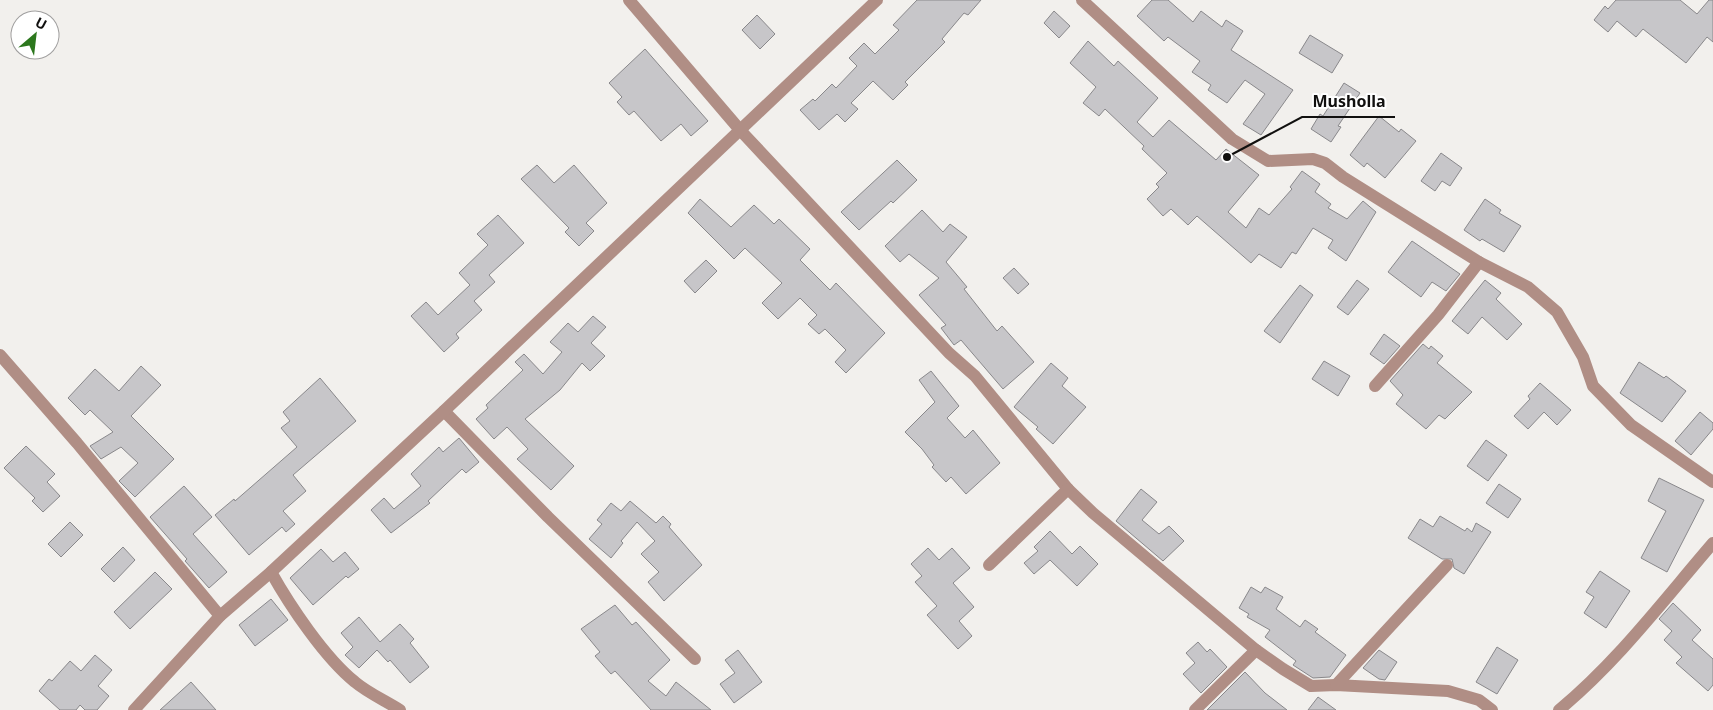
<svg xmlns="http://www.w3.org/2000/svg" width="1713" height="710" viewBox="0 0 1713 710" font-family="'Noto Sans',sans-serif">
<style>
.building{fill:#c7c6c9;stroke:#89888b}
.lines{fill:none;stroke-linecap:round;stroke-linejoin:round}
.minor{stroke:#b08e85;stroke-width:12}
.tertiary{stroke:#b08e85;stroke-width:12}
.leader{fill:none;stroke:#11100f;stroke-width:2}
.callout-dot{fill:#11100f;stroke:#fff;stroke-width:2}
.callout-label{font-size:16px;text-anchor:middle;font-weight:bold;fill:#11100f;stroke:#fff;stroke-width:4;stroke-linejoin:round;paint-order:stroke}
</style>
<rect width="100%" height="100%" fill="#f2f0ed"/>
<g class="building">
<polygon points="917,0 981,0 968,15 964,13 942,39 945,42 905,82 908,85 893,100 873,81 851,103 858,109 845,122 837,114 819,130 800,110 813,99 815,101 832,84 836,88 857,66 849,58 864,43 875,54 899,30 893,25"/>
<polygon points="1152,0 1168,0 1193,22 1201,11 1222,27 1226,20 1243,31 1231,50 1293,90 1261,135 1243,124 1265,94 1245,80 1227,103 1208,90 1211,85 1192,72 1200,61 1168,37 1164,41 1137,16"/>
<polygon points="1616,0 1680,0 1697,14 1709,0 1713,0 1713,42 1707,37 1686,63 1643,29 1636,37 1617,21 1608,32 1594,20 1605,6 1608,9"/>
<polygon points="1054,11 1070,26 1059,38 1044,23"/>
<polygon points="757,15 775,34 760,49 742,30"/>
<polygon points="1310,35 1343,55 1332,73 1299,53"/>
<polygon points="1088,41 1114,66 1118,61 1158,98 1137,122 1153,137 1169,120 1216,160 1226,149 1259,175 1228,212 1246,228 1259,208 1269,215 1292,189 1290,187 1302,171 1320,184 1315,192 1331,204 1328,208 1347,219 1363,201 1376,212 1346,261 1328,248 1333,240 1313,228 1296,254 1292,252 1281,268 1259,254 1251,263 1197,216 1188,225 1171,209 1163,216 1147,199 1159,187 1156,184 1167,173 1142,149 1144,146 1105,109 1099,116 1083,103 1096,87 1070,63"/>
<polygon points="645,49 708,121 691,136 681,124 661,141 634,111 629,115 617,102 622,97 609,83"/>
<polygon points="1344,83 1360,93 1338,126 1341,127 1331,142 1311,129 1320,114 1323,116"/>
<polygon points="1379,116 1399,132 1401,129 1416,141 1385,178 1367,163 1364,167 1350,155"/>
<polygon points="1441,153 1462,168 1450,186 1442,181 1435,191 1421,181"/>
<polygon points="897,160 917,180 893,203 891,201 859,230 841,212"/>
<polygon points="537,165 554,183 574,165 607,203 586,223 594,231 579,246 565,232 569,228 521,179"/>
<polygon points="700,199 731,227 754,205 774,224 779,219 810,249 800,260 830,290 836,283 885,333 846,373 835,362 846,350 825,329 819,334 808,324 817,315 800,298 778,319 762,303 782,283 745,248 734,259 688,213"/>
<polygon points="1485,199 1501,210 1499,213 1521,226 1504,252 1482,239 1480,241 1464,230"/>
<polygon points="922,210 943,232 950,224 967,237 946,262 967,287 964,289 997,331 1002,326 1034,362 1003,389 961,340 954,345 941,328 946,325 919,295 939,278 909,254 900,262 885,246"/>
<polygon points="498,215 524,243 489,275 495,282 474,301 482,310 456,334 459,338 444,352 411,316 426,302 438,315 470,285 459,273 488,245 477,234"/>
<polygon points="1412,241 1460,274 1446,291 1432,282 1421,297 1388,272"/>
<polygon points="706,260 717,271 695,293 684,281"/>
<polygon points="1014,268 1029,284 1018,294 1003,278"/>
<polygon points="1357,280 1369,289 1348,315 1337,307"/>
<polygon points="1485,280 1501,293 1496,299 1522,324 1507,340 1482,317 1468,334 1452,321"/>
<polygon points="1300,285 1313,295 1280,343 1264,331"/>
<polygon points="593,316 606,327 591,343 605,356 590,371 582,363 560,390 525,419 574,466 551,490 517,459 528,449 507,427 494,439 476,419 488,408 486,405 523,370 515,362 524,354 543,374 562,352 550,342 568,323 578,332"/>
<polygon points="1384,334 1400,346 1384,364 1370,354"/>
<polygon points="1423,344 1429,349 1431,346 1443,356 1437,363 1472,392 1445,419 1439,415 1426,429 1396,404 1403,395 1390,381"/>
<polygon points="1324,361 1350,376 1338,396 1312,379"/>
<polygon points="1639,362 1664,378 1666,376 1686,391 1662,422 1620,393"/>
<polygon points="1051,363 1068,378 1062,386 1086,407 1053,444 1036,429 1038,427 1014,407"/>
<polygon points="141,366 161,385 131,416 174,459 135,497 119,481 138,463 121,447 101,459 90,446 113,432 90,410 85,415 68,398 95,369 119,391"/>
<polygon points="931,371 959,406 947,418 965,438 973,430 1000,463 966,494 951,477 946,482 932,467 934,465 922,449 905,432 935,402 919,380"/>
<polygon points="320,378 356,421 293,475 306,491 283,511 295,524 286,532 282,527 249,555 215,515 234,499 235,501 297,447 281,428 290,421 283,412"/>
<polygon points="1540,383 1571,410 1557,425 1544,412 1528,429 1514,416 1530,399 1528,396"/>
<polygon points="1700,412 1713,423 1713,429 1691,455 1675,441"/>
<polygon points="459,438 479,462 466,473 462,469 428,501 430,503 391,533 371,510 384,498 394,509 421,486 411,474 439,447 443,452"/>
<polygon points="1486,440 1507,455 1488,481 1467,466"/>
<polygon points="26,446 55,474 47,482 60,496 43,512 32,501 35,498 4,468"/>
<polygon points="1659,478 1704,500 1667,572 1641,558 1666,511 1648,501"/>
<polygon points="1499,484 1521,499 1508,518 1486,503"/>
<polygon points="184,486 212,517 193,534 227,572 209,588 185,561 187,559 150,517"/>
<polygon points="1141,489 1157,502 1142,520 1159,534 1169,526 1184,541 1163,561 1116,521"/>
<polygon points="630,501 656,523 663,516 671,524 669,527 702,565 664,601 648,582 659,572 641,554 655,541 637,522 621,541 623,543 611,558 589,539 602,524 597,520 611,503 621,511"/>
<polygon points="1440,516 1465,531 1467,528 1472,532 1476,523 1491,532 1464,574 1454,568 1452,559 1442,559 1408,538 1420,519 1433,527"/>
<polygon points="70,522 83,535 61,557 48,544"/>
<polygon points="1050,531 1072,554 1080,546 1098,564 1077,586 1050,560 1034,574 1024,563 1038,551 1034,547"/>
<polygon points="123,547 135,560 114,582 101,569"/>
<polygon points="928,548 939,560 952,548 970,568 953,583 974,607 959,621 972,636 958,649 927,615 937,606 915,582 922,576 911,564"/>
<polygon points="321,549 333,562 345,552 359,569 348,578 346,576 313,605 290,578"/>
<polygon points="1600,571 1630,591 1606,628 1584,613 1594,597 1586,592"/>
<polygon points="155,572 172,589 130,629 114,612"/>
<polygon points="1251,587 1261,593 1265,587 1283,597 1276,609 1300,627 1305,620 1318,629 1315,632 1346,655 1330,677 1313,678 1293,665 1296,661 1265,637 1270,630 1247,617 1249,614 1239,608"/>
<polygon points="271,599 288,620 255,646 239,625"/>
<polygon points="1673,603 1701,630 1692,640 1713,659 1713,685 1708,691 1676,663 1682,657 1664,640 1672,631 1659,619"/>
<polygon points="615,605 632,625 636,622 670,660 648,681 666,696 676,682 711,710 651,710 615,671 611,674 595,656 600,652 581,629"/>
<polygon points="359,617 380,642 400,624 414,639 410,643 429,667 410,683 390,660 388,662 377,650 359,668 345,655 353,647 341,633"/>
<polygon points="1198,642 1207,652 1210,649 1227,667 1201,693 1183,674 1195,663 1186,653"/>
<polygon points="1497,647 1518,660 1497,694 1476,682"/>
<polygon points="738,650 762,682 734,703 720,684 735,673 725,660"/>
<polygon points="1379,650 1397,662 1385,680 1379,679 1363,668"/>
<polygon points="95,655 112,670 98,686 109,696 97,710 85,710 80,705 76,710 60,710 39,691 49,679 52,681 70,661 81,671"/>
<polygon points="1245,672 1265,693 1287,710 1207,710"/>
<polygon points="191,682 216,710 160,710"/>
<polygon points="1318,697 1336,710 1308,710"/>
</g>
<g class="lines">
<g class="minor">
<polyline points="629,0 740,130 949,353 975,376 1068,489 1093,513 1256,650 1283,669 1311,686 1336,685 1448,691 1479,700 1492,710"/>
<polyline points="1082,0 1232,139 1268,161 1313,159 1325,163 1343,177 1479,262 1528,287 1557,312 1583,357 1593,386 1631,425 1713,482"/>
<polyline points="0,355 77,443 220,616"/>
<polyline points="1375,386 1438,315 1479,262"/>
<polyline points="444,411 548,517 695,659"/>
<polyline points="989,565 1068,489"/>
<path d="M271,572c19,34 54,86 84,110 13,11 31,19 45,28"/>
<polyline points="1336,685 1447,565"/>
<polyline points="1195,710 1256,650"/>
<path d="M1559,710c59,-49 104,-109 154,-167"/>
</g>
<polyline class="tertiary" points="134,710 220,616 271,572 444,411 877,0"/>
</g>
<path class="leader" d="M1227 157L1302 117H1395"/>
<circle class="callout-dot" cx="1227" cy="157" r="5"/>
<g class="callout-label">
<text x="1349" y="107">Musholla</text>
</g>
<g transform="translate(35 35) rotate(28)"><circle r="24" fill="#ffffff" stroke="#a09f9f"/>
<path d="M0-4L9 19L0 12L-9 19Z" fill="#2c771d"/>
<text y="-8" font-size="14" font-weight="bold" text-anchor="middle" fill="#11100f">U</text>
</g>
</svg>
